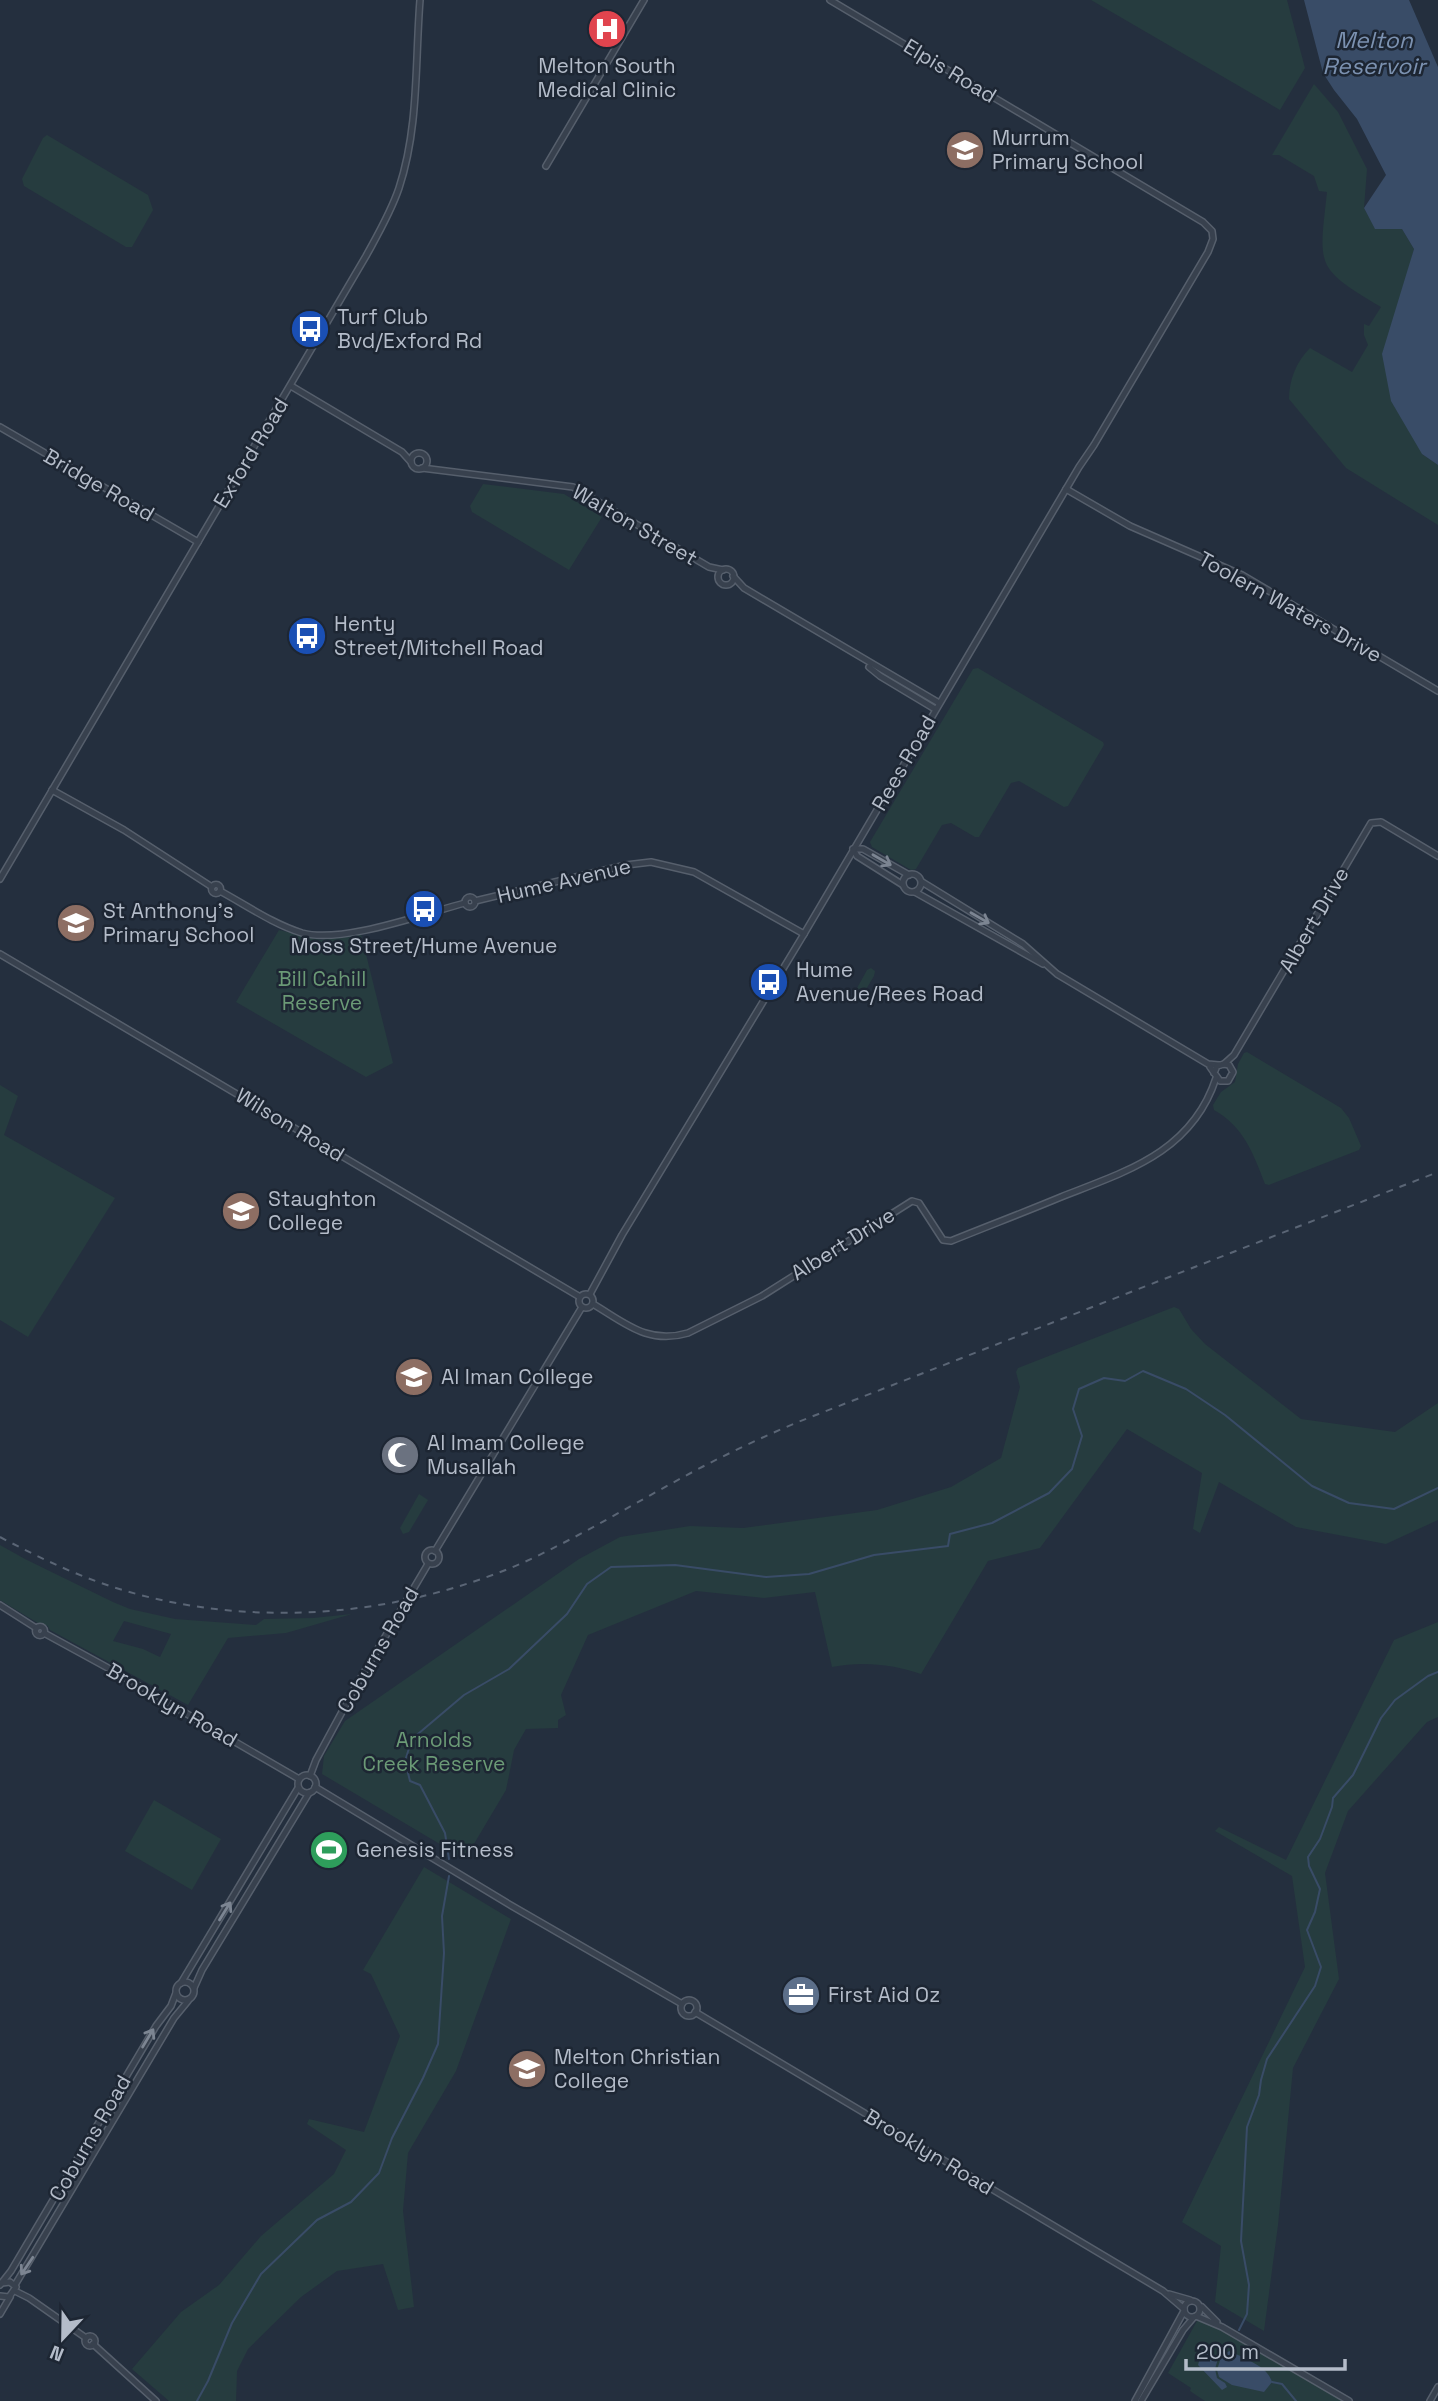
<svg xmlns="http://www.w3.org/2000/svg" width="1438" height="2401" viewBox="0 0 1438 2401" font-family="'Space Grotesk',sans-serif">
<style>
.green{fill:#263c3f;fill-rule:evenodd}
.water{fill:#394c67}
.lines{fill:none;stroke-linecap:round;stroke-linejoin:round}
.stream{stroke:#394c67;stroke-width:2}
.tertiary-casing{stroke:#565f6c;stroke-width:8}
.tertiary{stroke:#38414e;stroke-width:5}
.rail{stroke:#5a6575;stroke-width:2;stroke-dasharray:7 7;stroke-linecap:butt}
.oneway{stroke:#7c8592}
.labels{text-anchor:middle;stroke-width:5;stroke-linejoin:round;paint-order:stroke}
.poi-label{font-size:21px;fill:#b4bcc9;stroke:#1d2633;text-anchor:start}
.street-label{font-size:21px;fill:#b4bcc9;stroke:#1d2633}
.park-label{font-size:21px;fill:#6b9a76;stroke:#1d2633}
.water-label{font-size:23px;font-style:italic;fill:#7c92b1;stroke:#1d2633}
</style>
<rect width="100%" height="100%" fill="#242f3e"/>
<g class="green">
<polygon points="1091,0 1287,0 1305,68 1280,110"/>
<path d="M1314,84l24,28 29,57 -3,39 11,20 27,1 12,20 -8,30 16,175 16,11v60l-92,-57 -57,-69c0,-19 7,-37 21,-51l42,24 16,-27 -4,-10v-11l5,2 12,-19c-67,-40 -62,-40 -54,-115l-8,-1 -5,-15 -35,-21h-7z"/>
<polygon points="47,135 148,195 153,210 132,247 126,247 24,186 22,179 43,138"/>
<polygon points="483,484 564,494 602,517 569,570 472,512 470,506"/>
<polygon points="978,668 1103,742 1104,745 1068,806 1064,807 1019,781 1011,783 979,837 975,837 951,823 942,825 916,869 911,870 872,847 870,842 973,669"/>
<polygon points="279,930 321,940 361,934 393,1063 366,1077 236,1002"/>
<polygon points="871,968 875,971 874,976 859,1001 854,1003 851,999 867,970"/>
<path d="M1247,1052l94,56 8,10 12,28 -2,4 -90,35 -4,-1c-12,-31 -21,-57 -51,-74l-1,-5 8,-13 14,-10 3,-18 6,-11z"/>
<polygon points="0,1085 18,1096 4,1135 115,1198 28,1337 0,1320"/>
<path d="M1174,1307l5,2 12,20 14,15 96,75 94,13 43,-29v117l-52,24 -90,-17 -77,-45 -19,51 -7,-4 9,-56 -75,-44 -87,119 -52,13 -67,113c-29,-10 -59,-13 -89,-7l-17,-75 -51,6 -68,-7 -108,44 -27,60 5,20 -8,5v8l-32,1 -12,21 -8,40 -41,69 -143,-85 2,-18 21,-35 234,-162 41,-22 70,-11 53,2 134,-18 74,-23 50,-29 19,-71 -4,-15 2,-4z"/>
<polygon points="419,1494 428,1500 409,1532 403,1534 400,1528"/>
<path d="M0,1545l25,14 88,43 17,7 45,10 81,6 8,-6 49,-1 39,-4 -66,19 -58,5 -40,67 -138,-75 -3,-5h-6l-41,-25zM124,1621l47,13 -11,23 -17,-8 -30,-8z"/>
<polygon points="1438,1622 1438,1717 1427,1722 1348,1811 1325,1873 1339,1979 1293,2068 1278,2225 1264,2331 1215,2302 1221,2246 1182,2222 1305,1967 1292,1876 1215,1831 1219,1827 1286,1860 1394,1640"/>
<polygon points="154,1800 221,1839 192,1890 125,1851"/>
<polygon points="424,1867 511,1919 456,2071 408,2153 403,2211 414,2307 398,2310 383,2264 337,2271 301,2297 248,2349 237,2371 236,2401 169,2401 132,2369 181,2312 219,2285 261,2236 334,2174 346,2150 307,2124 309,2119 364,2132 400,2036 371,1974 363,1970"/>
<polygon points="1206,2319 1347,2401 1205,2401 1190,2391 1191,2388 1168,2373 1197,2321"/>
</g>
<g class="water">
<polygon points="1304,0 1409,0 1438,67 1438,465 1422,454 1391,401 1382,354 1414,249 1402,229 1375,229 1364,208 1386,175 1357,119 1334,90 1323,73"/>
<polygon points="1207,2350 1214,2355 1219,2355 1215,2369 1217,2378 1225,2383 1227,2387 1222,2390 1198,2365 1201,2354"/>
<path d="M1230,2351c14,8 37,14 42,31l-8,10 -32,-7 -13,-8 -2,-7 5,-16z"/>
</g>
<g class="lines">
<g class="stream">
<polyline points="449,1859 445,1833 420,1785 410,1781 405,1761 412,1739 464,1695 509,1669 567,1614 587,1584 611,1567 675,1565 766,1577 809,1574 874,1555 948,1546 950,1534 992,1523 1049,1493 1072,1469 1082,1436 1073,1409 1079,1389 1104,1378 1125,1381 1143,1371 1186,1389 1225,1415 1312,1486 1349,1503 1394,1509 1438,1488"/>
<polyline points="1239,2330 1247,2314 1249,2285 1241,2241 1247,2127 1259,2095 1261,2080 1267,2059 1315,1986 1321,1967 1307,1930 1315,1912 1320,1889 1309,1866 1308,1857 1320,1839 1332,1807 1333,1798 1353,1775 1381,1718 1395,1700 1428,1676 1438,1672"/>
<polyline points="1272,2382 1282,2384 1296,2401"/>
<polyline points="197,2401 208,2381 232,2323 261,2274 317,2220 351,2202 379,2173 392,2138 423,2078 438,2044 444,1953 442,1916 449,1876"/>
</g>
<g class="tertiary-casing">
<g id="tertiary">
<polyline points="546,166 644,0"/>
<polyline points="291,386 402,452 411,462"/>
<polyline points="0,427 198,542"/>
<circle cx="419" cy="461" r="8"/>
<polyline points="422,468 573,487 709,567 723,570"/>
<polyline points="1066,489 1130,526 1242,575 1438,691"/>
<circle cx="726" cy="577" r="8"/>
<polyline points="733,576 744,588 939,703"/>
<polyline points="869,667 880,676 935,709"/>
<polyline points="52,790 124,830 212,887"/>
<polyline points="853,849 863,849 909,875"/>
<polyline points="853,849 857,856 903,885"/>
<circle cx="912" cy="883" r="9"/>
<path d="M0,879l366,-623c12,-22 25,-44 33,-68 20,-61 16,-125 21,-188"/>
<polyline points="922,882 1023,944 1057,974 1208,1064 1219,1065"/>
<circle cx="216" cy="889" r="4.5"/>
<path d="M220,891c26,14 53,33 82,42 40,11 121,-19 163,-30"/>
<polyline points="915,892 1043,964"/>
<circle cx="470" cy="902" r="5"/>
<polyline points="475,901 626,865 651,862 694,872 804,934"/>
<polyline points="0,954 580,1297"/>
<polyline points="1224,1064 1234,1055 1371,823 1381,822 1438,856"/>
<polyline points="1210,1067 1220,1081 1228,1081 1233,1072 1229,1065 1224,1064 1217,1066 1214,1073"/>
<circle cx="586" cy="1301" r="7"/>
<polyline points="590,1294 622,1235 804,934 1079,467 1094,445 1208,252 1213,239 1212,231 1203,222 830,0"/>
<path d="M593,1304c32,19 55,41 95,29l74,-37 150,-95 7,2 24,37 8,1c37,-15 74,-29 110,-44 66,-26 131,-45 155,-119"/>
<circle cx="432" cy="1557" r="7"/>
<polyline points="435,1551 582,1307"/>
<polyline points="0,1605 36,1628"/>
<circle cx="40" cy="1631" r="4.5"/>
<polyline points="44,1633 108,1668 299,1779"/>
<circle cx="307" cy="1784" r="9"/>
<polyline points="310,1776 316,1760 356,1686 428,1564"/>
<polyline points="315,1787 512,1906 682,2004"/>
<circle cx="185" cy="1991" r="9"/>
<polyline points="181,1983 298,1788"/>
<polyline points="194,1988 202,1970 309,1793"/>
<circle cx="689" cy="2008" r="8"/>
<polyline points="695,2012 1163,2291 1184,2309"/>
<polyline points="0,2285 11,2271 156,2026 171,2006 176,1993"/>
<polyline points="15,2285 174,2018 188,2001"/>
<polyline points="15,2291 29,2298 86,2338"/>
<polyline points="1169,2294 1190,2300"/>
<polyline points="0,2296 9,2297 16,2287 10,2282 2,2283"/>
<circle cx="1192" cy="2309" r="8"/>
<polyline points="1202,2307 1217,2322"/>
<polyline points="0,2314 10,2297"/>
<polyline points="1196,2316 1222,2327 1349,2401"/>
<circle cx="90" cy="2341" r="5"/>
<polyline points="93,2344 156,2401"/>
<polyline points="1135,2401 1184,2311"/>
<polyline points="1141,2401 1183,2330 1194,2317"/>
<polyline points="1430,2401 1438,2387"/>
</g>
</g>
<use href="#tertiary" class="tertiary"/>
<path class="rail" d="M0,1537c38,20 75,38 116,51 131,41 278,30 404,-24 62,-28 121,-65 182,-97 31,-16 63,-31 96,-45l640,-250"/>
</g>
<defs><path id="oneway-shaft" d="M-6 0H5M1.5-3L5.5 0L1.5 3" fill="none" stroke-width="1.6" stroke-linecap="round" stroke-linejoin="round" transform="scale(1.75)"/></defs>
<g class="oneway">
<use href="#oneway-shaft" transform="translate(882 860) rotate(30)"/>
<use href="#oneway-shaft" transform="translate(980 918) rotate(30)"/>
<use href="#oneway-shaft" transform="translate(225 1911) rotate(-58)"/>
<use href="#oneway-shaft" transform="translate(148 2038) rotate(-59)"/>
<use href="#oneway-shaft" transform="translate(27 2266) rotate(124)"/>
</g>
<defs>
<g id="hospital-disc" transform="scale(2.0125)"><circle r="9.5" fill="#e0444e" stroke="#1d2633"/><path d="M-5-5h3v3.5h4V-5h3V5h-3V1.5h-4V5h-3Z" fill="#fff"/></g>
<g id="school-disc" transform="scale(2.0125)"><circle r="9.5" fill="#8d6e63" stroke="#1d2633"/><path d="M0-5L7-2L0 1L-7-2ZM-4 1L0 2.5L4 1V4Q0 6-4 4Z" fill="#fff"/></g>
<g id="bus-disc" transform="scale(2.0125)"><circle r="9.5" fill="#1a4fb4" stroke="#1d2633"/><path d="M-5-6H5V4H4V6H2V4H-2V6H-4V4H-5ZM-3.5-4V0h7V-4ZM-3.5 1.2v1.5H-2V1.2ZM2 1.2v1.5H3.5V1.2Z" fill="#fff"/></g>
<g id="mosque-disc" transform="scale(2.0125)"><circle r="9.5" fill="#6b7280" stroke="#1d2633"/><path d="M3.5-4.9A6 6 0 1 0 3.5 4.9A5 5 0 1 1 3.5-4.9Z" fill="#fff"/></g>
<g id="stadium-disc" transform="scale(2.0125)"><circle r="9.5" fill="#2e9e5b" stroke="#1d2633"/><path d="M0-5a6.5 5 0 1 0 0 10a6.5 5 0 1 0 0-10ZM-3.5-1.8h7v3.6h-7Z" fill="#fff"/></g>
<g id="office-disc" transform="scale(2.0125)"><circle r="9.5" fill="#5c6f8a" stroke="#1d2633"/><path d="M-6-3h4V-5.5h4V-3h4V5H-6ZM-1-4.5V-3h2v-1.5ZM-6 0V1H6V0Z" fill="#fff"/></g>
</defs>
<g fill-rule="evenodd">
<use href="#hospital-disc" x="607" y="29"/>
<use href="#school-disc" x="965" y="150"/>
<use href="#bus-disc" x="310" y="329"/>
<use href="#bus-disc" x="307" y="636"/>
<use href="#bus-disc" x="424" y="909"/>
<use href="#school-disc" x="76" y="923"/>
<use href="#bus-disc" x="769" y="982"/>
<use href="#school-disc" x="241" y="1211"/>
<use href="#school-disc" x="414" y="1377"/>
<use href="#mosque-disc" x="400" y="1455"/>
<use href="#stadium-disc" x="329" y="1850"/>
<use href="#office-disc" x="801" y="1995"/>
<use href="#school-disc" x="527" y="2069"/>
</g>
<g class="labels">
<g class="poi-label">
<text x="607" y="73" text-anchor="middle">Melton South<tspan x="607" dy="24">Medical Clinic</tspan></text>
<text x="992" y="145">Murrum<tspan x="992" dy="24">Primary School</tspan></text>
<text x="337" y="324">Turf Club<tspan x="337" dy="24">Bvd/Exford Rd</tspan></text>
<text x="334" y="631">Henty<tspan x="334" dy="24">Street/Mitchell Road</tspan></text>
<text x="103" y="918">St Anthony's<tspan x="103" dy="24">Primary School</tspan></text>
<text x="424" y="953" text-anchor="middle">Moss Street/Hume Avenue</text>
<text x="796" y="977">Hume<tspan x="796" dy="24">Avenue/Rees Road</tspan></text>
<text x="268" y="1206">Staughton<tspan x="268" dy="24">College</tspan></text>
<text x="441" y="1384">Al Iman College</text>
<text x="427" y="1450">Al Imam College<tspan x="427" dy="24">Musallah</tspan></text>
<text x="356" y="1857">Genesis Fitness</text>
<text x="828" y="2002">First Aid Oz</text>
<text x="554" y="2064">Melton Christian<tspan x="554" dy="24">College</tspan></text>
</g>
<g class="street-label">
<text transform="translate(950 71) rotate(31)" y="7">Elpis Road</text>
<text transform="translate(251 453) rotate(-59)" y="7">Exford Road</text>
<text transform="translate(99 485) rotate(30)" y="7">Bridge Road</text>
<text transform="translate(635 525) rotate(30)" y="7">Walton Street</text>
<text transform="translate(1290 607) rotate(29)" y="7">Toolern Waters Drive</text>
<text transform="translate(904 763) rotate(-60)" y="7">Rees Road</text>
<text transform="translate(564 881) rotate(-13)" y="7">Hume Avenue</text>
<text transform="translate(1314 920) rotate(-60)" y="7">Albert Drive</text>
<text transform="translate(290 1125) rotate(31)" y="7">Wilson Road</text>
<text transform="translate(843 1244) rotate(-32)" y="7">Albert Drive</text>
<text transform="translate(378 1650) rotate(-60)" y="7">Coburns Road</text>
<text transform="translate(172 1705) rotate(30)" y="7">Brooklyn Road</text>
<text transform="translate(90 2138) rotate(-60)" y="7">Coburns Road</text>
<text transform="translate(929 2152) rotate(31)" y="7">Brooklyn Road</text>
</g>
<g class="park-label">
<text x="322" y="986">Bill Cahill<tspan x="322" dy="24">Reserve</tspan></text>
<text x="434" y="1747">Arnolds<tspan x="434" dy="24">Creek Reserve</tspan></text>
</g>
<g class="water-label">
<text x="1374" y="48">Melton<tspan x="1374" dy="26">Reservoir</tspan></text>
</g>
</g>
<g transform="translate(63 2338) rotate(202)" stroke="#1d2633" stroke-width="5" paint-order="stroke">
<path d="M0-5L12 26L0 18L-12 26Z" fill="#b4bcc9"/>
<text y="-10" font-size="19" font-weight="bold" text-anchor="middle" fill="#b4bcc9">N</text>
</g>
<path d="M1186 2359v10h159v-10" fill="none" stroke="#b4bcc9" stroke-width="3.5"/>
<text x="1196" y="2359" font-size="21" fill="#b4bcc9" stroke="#1d2633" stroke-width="5" paint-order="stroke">200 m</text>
</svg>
